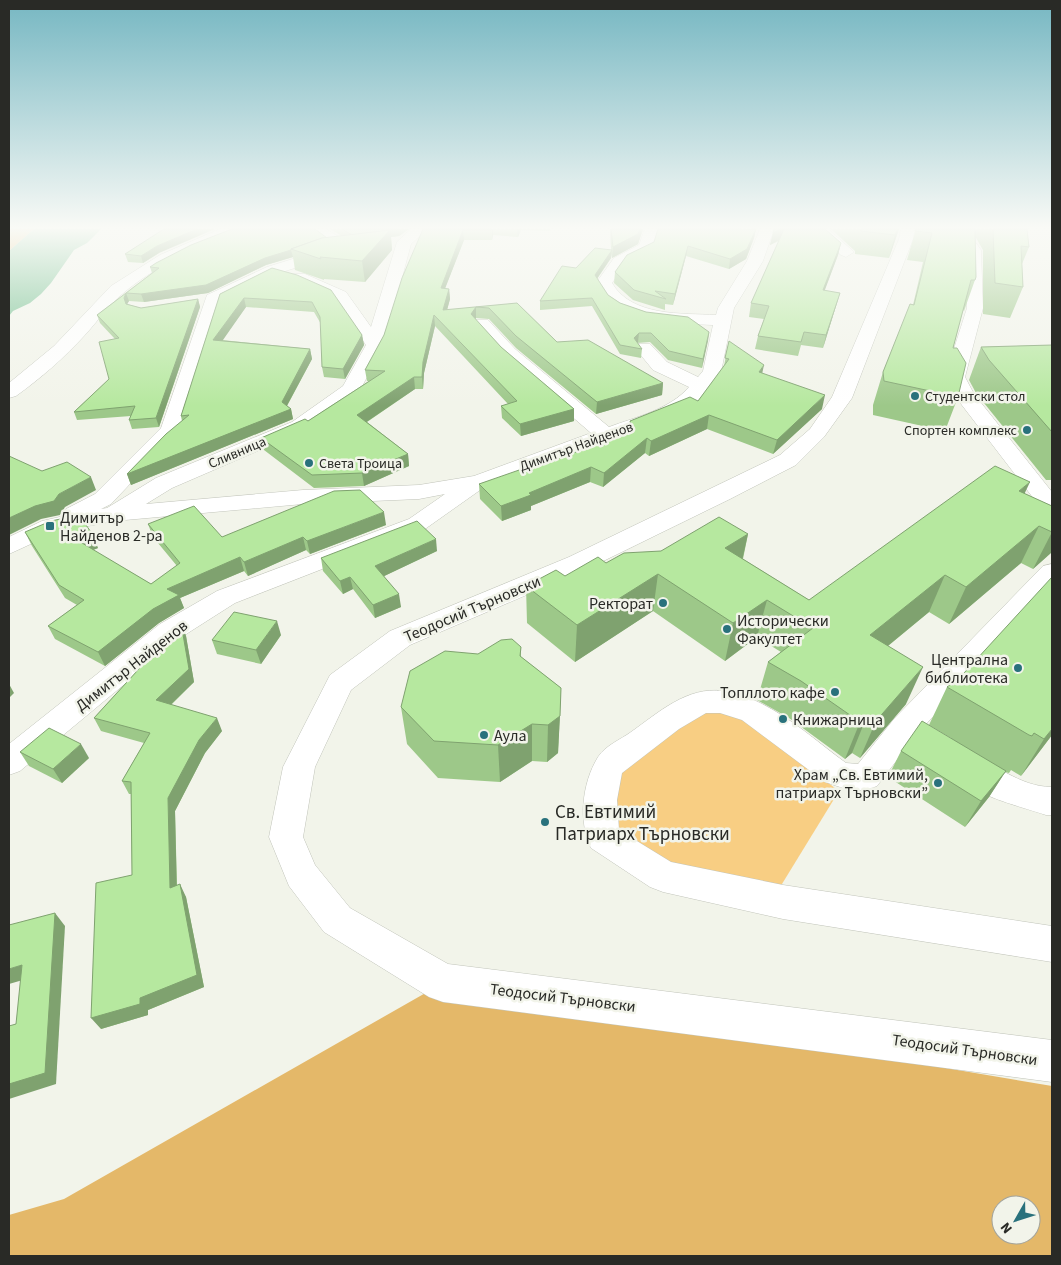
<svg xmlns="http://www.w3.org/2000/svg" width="1061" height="1265" viewBox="0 0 1061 1265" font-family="'Source Sans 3',sans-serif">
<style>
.green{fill:#f8ce83}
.forest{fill:#e4b869;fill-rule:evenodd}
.water{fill:#6bbb88}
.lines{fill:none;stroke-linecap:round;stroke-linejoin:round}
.minor-casing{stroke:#c1c4ba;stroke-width:1}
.minor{fill:#fff;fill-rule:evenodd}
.wall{fill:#9dc889}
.shaded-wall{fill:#7fa26f}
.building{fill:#b6e89f;stroke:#7fa26f}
.poi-dot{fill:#29717c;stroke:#f2f4ea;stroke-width:2}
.labels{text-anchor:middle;stroke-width:5;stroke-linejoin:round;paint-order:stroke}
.far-poi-label{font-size:14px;fill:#292a26;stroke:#f2f4ea;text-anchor:start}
.far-street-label{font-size:14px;fill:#292a26;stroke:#f2f4ea}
.poi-label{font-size:16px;fill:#292a26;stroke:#f2f4ea;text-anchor:start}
.street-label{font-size:16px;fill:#292a26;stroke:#f2f4ea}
.near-poi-label{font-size:19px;fill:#292a26;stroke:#f2f4ea;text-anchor:start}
</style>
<rect width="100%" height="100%" fill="#f2f4ea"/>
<polygon class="green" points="711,695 839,791 774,897 667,872 606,833 619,765"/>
<g class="forest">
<polygon points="9,229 34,229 9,251"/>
<path d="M443,983l609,103v170h-1043v-41l55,-16zM1001,1205h30v30h-30z"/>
</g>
<polygon class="water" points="34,229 101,229 87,243 74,250 51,283 41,294 30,303 13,311 9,316 9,251"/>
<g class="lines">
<g class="minor-casing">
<g id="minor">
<path d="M220,229h21l-2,3c-41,15 -85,34 -118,63 -14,12 -24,27 -36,40 -21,23 -44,43 -69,61l-7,2v-15l45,-37 57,-60 49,-31z"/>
<path d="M309,229h17l32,20 -2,3c-14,4 -39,-12 -47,-23z"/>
<path d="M411,229h16l-16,15 -27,101 -26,49 -52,36 -134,58 -26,16 157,-14 116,-5 55,-9 117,-43 -88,-76 -30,-33 3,-4h12l27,29 94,78c27,-10 60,-17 80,-40l-36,-17 -18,-22 3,-4h12l17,18 31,15 5,-6 10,-46c-32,-2 -77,0 -104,-23 -6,-5 -9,-13 -13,-19l18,-25 25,-13 6,-16h14l-8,22 -26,13 -13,19c20,34 70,30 104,32l2,-7 29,-47 13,-32h14l-11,32 -29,47 -13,64 -28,35 -79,33 -131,48 -58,41 -190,74 -55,35 -160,133 -11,4v-31l151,-120 57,-33 192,-72 36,-25 -26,5 -116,5 -189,17 -57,11 -48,22v-17l33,-16 22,-5 -2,-2 4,-5 29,-15 66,-66 46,-133 60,-28 64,-20 8,5 -3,3 -57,18 -58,29 -40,128 -70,74 -10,5 6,-1 49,-30 136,-56 51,-36 23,-41 -32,-47 -41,-18 -2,-3 2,-3h12l41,18 25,35 26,-85z"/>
<polygon points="812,229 828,229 854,252 846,257 841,255"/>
<polygon points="901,229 915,229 913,239 852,398 824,437 796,465 730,499 587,569 410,645 351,690 315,767 303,837 315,865 350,908 448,964 1052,1040 1052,1082 443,1002 429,997 324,932 289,886 269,837 283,767 330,675 390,631 569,557 780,455 810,429 832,397 899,239"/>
<polygon points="971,242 976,243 981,250 983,308 965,377 974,394 1052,492 1052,514 1044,512 958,400 945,377 967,308 967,250 964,246"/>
<path d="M1052,564v23l-136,148 -39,51 -11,4h-17l-24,-8 -83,-62 -22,-7h-14l-27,16 -57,44 -5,27 2,30 52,32 112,23 269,41v36l-269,-43 -120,-27 -13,-5 -59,-39c-13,-27 -9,-65 7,-91 8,-12 22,-17 33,-25 27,-19 56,-46 92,-41 47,7 86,45 123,72l12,1 36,-45 149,-153z"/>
<path d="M964,752c30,10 55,35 88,35v28h-6c-29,-10 -83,-21 -98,-50l5,-9z"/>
</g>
</g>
<use href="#minor" class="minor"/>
</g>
<g class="wall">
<polygon points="330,229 409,229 399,236 391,237 392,250 365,282 324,279 324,280 295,270 293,257 266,265 208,293 144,302 129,301 127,304 141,308 198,299 200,307 159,427 132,429 129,420 131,416 77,420 74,412 109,379 115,339 100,323 97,315 152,273 150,267 342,236"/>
<polygon points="423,229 550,229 550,231 521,230 518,237 493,235 492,240 464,240 445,288 449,289 450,299 447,310 517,303 557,342 663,383 662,395 596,414 516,348 489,319 476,318 475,319 501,347 574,409 574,421 521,436 502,418 501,406 508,404 435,326 424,373 423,389 415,389 367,422 408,454 409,466 364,486 314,488 264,450 261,438 308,421 369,381 367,381 365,370 384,335"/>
<polygon points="610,229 643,229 638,244 612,258 612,254 611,258 597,279 608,295 620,303 646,312 709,332 702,368 668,360 650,342 637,343 642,349 641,358 620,354 592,306 540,310 540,301 576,268 611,250"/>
<polygon points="756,229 754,238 746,259 729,269 686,256 673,305 665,304 665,310 633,300 614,283 615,272 654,242 743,230"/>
<polygon points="831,229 899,229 889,258 855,254 855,251"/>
<polygon points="916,229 975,231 976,229 1027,229 1029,247 1022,264 1023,287 1010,318 983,314 983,250 975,236 976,277 964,311 963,310 953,348 958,397 945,431 873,415 873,405 883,372 913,305 923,262 907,260"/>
<polygon points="773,233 841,243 838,255 824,291 840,293 823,348 801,345 798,356 755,349 758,336 764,319 749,317 751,303 779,241 770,245"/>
<polygon points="159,253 143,263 128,262 125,254"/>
<polygon points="272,268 362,335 364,345 345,379 324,377 322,367 321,324 314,312 246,307 222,340 310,349 312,359 287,406 291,409 293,419 131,485 127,474 182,421 181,416 220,294"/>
<polygon points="729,341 762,373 822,409 773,454 707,429 649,456 645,453 603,487 590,482 531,506 531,510 502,521 480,499 479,484 547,463 605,441 629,430 630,421 698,401 724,366"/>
<polygon points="1052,345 1052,480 1046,480 976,393 969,380 981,347"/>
<polygon points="1025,494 1052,506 1052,552 1033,569 1021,563 949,624 929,612 888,646 906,704 860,758 852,753 845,759 789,718 757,700 768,662 781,652 757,637 725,661 653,611 575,662 527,623 526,586 565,576 606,563 661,551 748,534 743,559 809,600"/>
<polygon points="148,524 222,537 386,525 310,554 306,550 248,576 244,571 180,598 184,608 159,623 105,666 55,639 48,626 77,605 65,598 32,546 25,532 98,548 93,550 151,584 177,566 153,537"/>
<polygon points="437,551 384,576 401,607 375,618 353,589 343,594 323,571 321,558"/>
<polygon points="181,623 186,636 194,682 171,705 222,731 205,753 175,811 177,885 186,897 204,987 148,1010 148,1015 101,1029 132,875 131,794 129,794 122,781 144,743 101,731 94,718"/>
<polygon points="281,635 261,664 217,654 212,640"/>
<polygon points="521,647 521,657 561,688 558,753 547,762 532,761 500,782 438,778 407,744 401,707 478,654"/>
<polygon points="947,687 1052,735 1021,776 1011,770 1009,773 1005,772 989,797 965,827 888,777 901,751 951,738 929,725"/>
<polygon points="20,752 89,758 62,783 29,766"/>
</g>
<g class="shaded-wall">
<polygon points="197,229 215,229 159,253 143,263 141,256 157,246"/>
<polygon points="398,229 409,229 399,236 391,237 392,250 365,282 362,261 352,235"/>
<polygon points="492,229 493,229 493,235 492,240"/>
<polygon points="517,229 521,229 518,237"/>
<polygon points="640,229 643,229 638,244 612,258 613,247"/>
<polygon points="756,229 754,238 746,259 729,269 730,259"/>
<polygon points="781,229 785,229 783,238 770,245 773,233"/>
<polygon points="898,229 899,229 889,258 895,235"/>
<polygon points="463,230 464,240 441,299 441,288"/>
<polygon points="841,243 838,255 820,303 823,290"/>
<polygon points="688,246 686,256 673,305 675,294"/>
<polygon points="291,250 293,257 266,265 208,293 144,302 141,294"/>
<polygon points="612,250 611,258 594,283 595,275"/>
<polygon points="449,289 450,299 444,321 443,310"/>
<polygon points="126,293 129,301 126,306 124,298"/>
<polygon points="840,293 836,306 823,348 826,335"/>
<polygon points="244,298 246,307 216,350 213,340"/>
<polygon points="198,299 200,307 159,427 156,418"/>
<polygon points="476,307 476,318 472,325 471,314"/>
<polygon points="434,315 435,326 424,373 423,389 422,377 423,362"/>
<polygon points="709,332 708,341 702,368 703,359"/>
<polygon points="639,333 638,342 634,347 634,338"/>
<polygon points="362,335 364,345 345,379 343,369"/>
<polygon points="310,349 312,359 284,411 291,409 293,419 131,485 127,474 282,402"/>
<polygon points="764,365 761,379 759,372"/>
<polygon points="414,377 415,389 359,427 357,415"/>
<polygon points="663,383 662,395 596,414 597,402"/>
<polygon points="825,395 822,409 773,454 777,440"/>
<polygon points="574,409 574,421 521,436 520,424"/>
<polygon points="709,415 707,429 649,456 651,441"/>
<polygon points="647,438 645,453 603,487 604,473"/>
<polygon points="408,454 409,466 364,486 362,473"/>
<polygon points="591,467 590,482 531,506 531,510 502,521 501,506 529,493"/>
<polygon points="91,477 96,490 65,507 60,515 41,519 9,535 9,518 59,494"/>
<polygon points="1030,482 1013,518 1019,491"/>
<polygon points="384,512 386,525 310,554 307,541"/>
<polygon points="1039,526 1021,563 949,624 966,587"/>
<polygon points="1052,532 1052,552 1033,569"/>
<polygon points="748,534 740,570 725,548"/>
<polygon points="93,535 98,548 83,554 77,540"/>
<polygon points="303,537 306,550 248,576 244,562"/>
<polygon points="436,539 437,551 378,579 375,566"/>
<polygon points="240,557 244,571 180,598 184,608 159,623 105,666 98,652 167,589"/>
<polygon points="658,574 653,611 575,662 577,625"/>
<polygon points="945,575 929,612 856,672 870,635"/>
<polygon points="350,577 353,589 343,594 340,581"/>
<polygon points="399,594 401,607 375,618 373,605"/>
<polygon points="767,600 757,637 725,661 733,623"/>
<polygon points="277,621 281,635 261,664 256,650"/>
<polygon points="181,623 186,636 194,682 161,714 156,700"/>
<polygon points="923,667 906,704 860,758 876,721"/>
<polygon points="9,684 14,693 9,698"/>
<polygon points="560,716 558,753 547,762 548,725"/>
<polygon points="867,716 852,753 845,759 860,722"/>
<polygon points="217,718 222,731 205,753 175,811 177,900 170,888 168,798 199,740"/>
<polygon points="532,724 532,761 500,782 498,745"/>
<polygon points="1052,729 1052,735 1021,776 1044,739"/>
<polygon points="81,744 89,758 62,783 53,769"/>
<polygon points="1006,771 989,797 965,827 981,801"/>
<polygon points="180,884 186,897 204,987 148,1010 148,1015 101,1029 91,1018 140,998"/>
<polygon points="55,913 65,926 56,1084 9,1099 9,1084"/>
<polygon points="22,965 33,977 9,984 9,969"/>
</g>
<g class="building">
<polygon points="164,229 197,229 157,246 141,256 125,254"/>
<polygon points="232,229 315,229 327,238 322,238 291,249 291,250 265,258 206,285 141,294 126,293 124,298 126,304 141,308 198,299 156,418 129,420 135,406 74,412 109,379 99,342 119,338 97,315 159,268 150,267 156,263 191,245"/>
<polygon points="342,229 398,229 352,235"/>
<polygon points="423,229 492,229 492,230 463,230 441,288 449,289 443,310 517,303 557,342 588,340 663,383 597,402 516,336 489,308 476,307 471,314 501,347 574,409 520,424 501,406 517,401 434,315 423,362 422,377 414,377 357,415 408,454 362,473 312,475 261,438 305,419 308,421 385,371 365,370 384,335 402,278"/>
<polygon points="611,229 640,229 638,234 613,247"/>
<polygon points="658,229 741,229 741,230 756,229 747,249 730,259 688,246 675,294 655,291 666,299 634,290 615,272 627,255 654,242"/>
<polygon points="774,229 781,229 773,233"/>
<polygon points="784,229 825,229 841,243 823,290 840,293 826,335 804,332 801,342 758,336 769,306 751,303"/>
<polygon points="861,229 898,229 895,235 861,231"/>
<polygon points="916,229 975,229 976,277 975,280 971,280 953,348 957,348 966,363 958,397 884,381 883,372 910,304 914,305 932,233 915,231"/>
<polygon points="993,229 1027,229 1029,247 1021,246 1023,287 995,283"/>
<polygon points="390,230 362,261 320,257 321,259 291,249 322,238"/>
<polygon points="595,248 612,250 595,275 608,295 620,303 646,312 688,317 709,332 703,359 669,351 651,333 639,333 634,338 642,349 620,345 592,298 540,301 562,266 576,268"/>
<polygon points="272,268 297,275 331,290 362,335 343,369 322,367 320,317 312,302 244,298 213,340 310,349 282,402 291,409 127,474 166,434 189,415 181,416 220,294"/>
<polygon points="729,341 764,365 759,372 825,395 777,440 709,415 651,441 647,438 604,473 591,467 529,493 531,495 501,506 479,484 545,461 547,463 605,441 632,428 630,421 690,397 698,401 729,359 725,358"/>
<polygon points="1052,345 1052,432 989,360 981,347"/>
<polygon points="9,456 42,471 67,462 91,477 59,494 54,501 35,506 9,518"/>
<polygon points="995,466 1030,482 1019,491 1052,506 1052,532 1039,526 966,587 945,575 870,635 923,667 876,721 867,716 860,722 801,681 768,662 813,628 767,600 733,623 658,574 577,625 526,586 556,570 565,576 598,557 606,563 624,553 661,551 719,517 748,534 725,548 809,600"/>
<polygon points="360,490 384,512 307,541 303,537 244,562 240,557 167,589 179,595 153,609 98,652 48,626 84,600 59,585 25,532 51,521 79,515 93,535 77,540 151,584 180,563 148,524 194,506 222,537 334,491"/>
<polygon points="417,521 436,539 375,566 399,594 373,605 350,577 340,581 321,558"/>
<polygon points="1052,577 1052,729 1044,739 1034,733 1032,736 1029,735 947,687 951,684 953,685"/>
<polygon points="234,612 277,621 256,650 212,640"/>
<polygon points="181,623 189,669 156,700 217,718 199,740 168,798 170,888 180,884 197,975 140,998 140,1004 91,1018 96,883 132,875 131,782 122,781 150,733 94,718"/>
<polygon points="512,639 521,647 520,656 561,688 560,716 548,725 532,724 498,745 434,741 401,707 410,671 445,651 478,654 501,640"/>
<polygon points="922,721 1006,771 981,801 901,751"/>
<polygon points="49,728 81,744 53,769 20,752"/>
<polygon points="55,913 45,1073 9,1084 9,1026 16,1024 22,965 9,969 9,925"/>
</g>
<linearGradient id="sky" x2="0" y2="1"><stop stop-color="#76b7c2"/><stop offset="0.56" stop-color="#f9faf6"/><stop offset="1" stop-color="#f9faf6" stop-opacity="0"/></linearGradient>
<rect width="1061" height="406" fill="url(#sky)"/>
<g class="poi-dot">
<circle cx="915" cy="396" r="5"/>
<circle cx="1027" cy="430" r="5"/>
<circle cx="309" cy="463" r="5"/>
<rect x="45" y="521" width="10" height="10" rx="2.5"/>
<circle cx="663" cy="603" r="5"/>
<circle cx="727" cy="629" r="5"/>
<circle cx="1018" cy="668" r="5"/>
<circle cx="835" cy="692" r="5"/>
<circle cx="783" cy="719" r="5"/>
<circle cx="484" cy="735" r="5"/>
<circle cx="938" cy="783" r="5"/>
<circle cx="545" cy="822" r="5"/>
</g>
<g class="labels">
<g class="far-poi-label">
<text x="925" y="401">Студентски стол</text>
<text x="1017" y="435" text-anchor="end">Спортен комплекс</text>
<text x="319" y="468">Света Троица</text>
</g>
<g class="far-street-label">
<text transform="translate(576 446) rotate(-20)" y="5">Димитър Найденов</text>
<text transform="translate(237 452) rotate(-23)" y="5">Сливница</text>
</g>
<g class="poi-label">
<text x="60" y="523">Димитър<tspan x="60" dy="18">Найденов 2-ра</tspan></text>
<text x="653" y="609" text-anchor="end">Ректорат</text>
<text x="737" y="626">Исторически<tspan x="737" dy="18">Факултет</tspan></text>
<text x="1008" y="665" text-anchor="end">Централна<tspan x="1008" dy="18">библиотека</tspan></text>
<text x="825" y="698" text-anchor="end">Топллото кафе</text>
<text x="793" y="725">Книжарница</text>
<text x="494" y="741">Аула</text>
<text x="928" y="780" text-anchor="end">Храм „Св. Евтимий,<tspan x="928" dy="18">патриарх Търновски”</tspan></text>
</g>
<g class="street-label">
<text transform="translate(472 608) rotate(-23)" y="6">Теодосий Търновски</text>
<text transform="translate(131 665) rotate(-38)" y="6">Димитър Найденов</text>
<text transform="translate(563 997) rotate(7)" y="6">Теодосий Търновски</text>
<text transform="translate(965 1049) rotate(8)" y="6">Теодосий Търновски</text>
</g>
<g class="near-poi-label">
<text x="555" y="818">Св. Евтимий<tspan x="555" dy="22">Патриарх Търновски</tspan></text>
</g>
</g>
<rect width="1061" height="1265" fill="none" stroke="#292a26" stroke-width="20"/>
<g transform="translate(1016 1220) rotate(231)"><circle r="24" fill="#f2f4ea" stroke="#a2a39c"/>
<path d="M0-4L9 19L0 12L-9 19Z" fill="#29717c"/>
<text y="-8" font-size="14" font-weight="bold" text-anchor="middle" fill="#292a26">N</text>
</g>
</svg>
